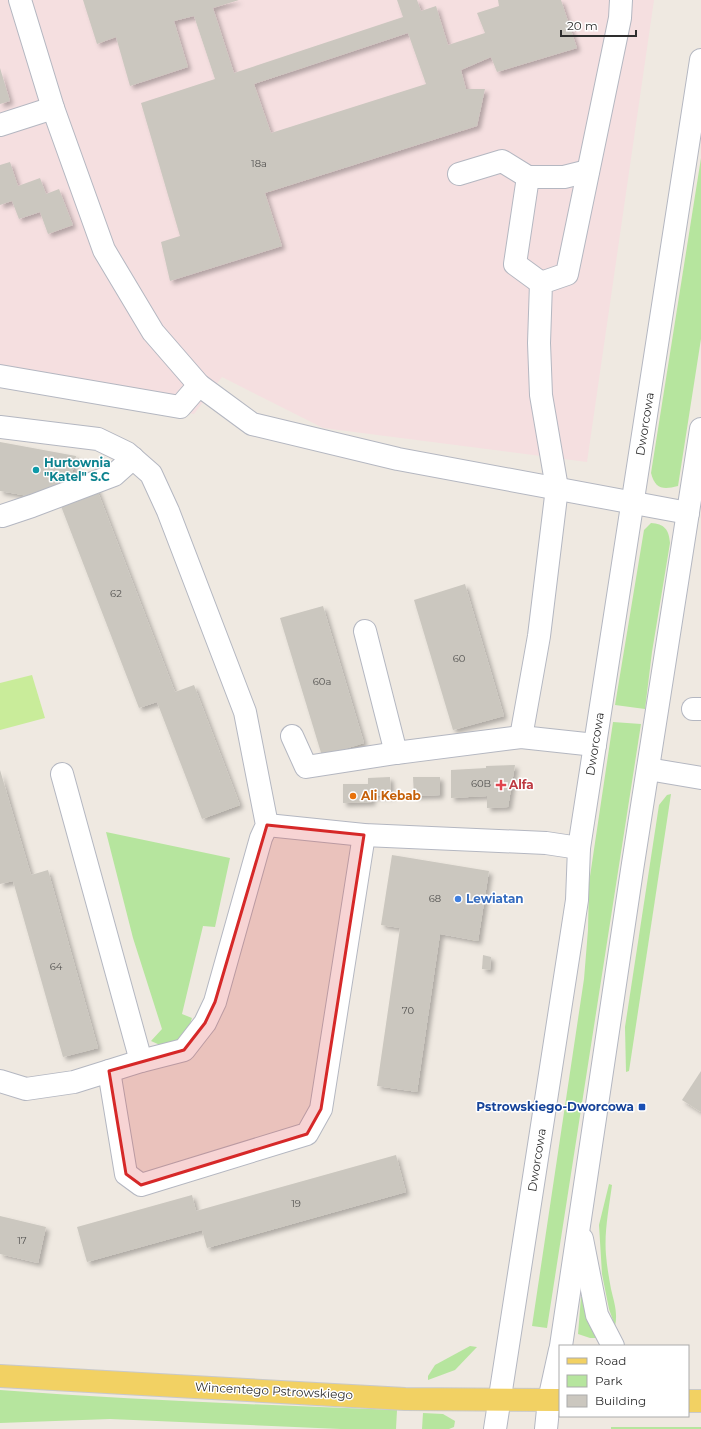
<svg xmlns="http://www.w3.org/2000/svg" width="701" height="1429" viewBox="0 0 701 1429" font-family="Montserrat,sans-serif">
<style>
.medical{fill:#f5dfe0}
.green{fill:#b6e59e}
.pitch{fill:#c9ec9a}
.building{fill:#cbc7bf;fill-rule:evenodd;filter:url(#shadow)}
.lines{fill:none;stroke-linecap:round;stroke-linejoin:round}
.minor-casing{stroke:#b4b7c1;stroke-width:24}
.major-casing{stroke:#c9c9c9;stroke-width:24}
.minor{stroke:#fff;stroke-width:22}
.major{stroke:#f2d163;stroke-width:22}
.marked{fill:#d62828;fill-opacity:0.2;stroke:#d62828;stroke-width:3;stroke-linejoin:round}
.culture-dot{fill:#0f9aa8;stroke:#fff;stroke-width:1.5}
.health-dot{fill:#e0444e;stroke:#fff;stroke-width:1.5}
.food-dot{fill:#e8710a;stroke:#fff;stroke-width:1.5}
.shop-dot{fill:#3f7fe0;stroke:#fff;stroke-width:1.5}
.transit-dot{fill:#1a4fb4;stroke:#fff;stroke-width:1.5}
.labels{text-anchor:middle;stroke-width:3;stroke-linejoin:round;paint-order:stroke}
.number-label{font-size:10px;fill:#555452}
.street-label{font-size:12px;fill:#2e2e2e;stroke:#fff}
.culture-label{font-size:12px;font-weight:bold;fill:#0d838f;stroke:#fff;text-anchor:start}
.health-label{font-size:12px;font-weight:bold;fill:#be3a42;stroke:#fff;text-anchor:start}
.food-label{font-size:12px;font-weight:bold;fill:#c56008;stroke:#fff;text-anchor:start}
.shop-label{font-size:12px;font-weight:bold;fill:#366cbe;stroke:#fff;text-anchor:start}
.transit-label{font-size:12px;font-weight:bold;fill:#164399;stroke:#fff;text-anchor:end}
</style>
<defs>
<filter id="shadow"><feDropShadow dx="3.5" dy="3.5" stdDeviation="2" flood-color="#0004"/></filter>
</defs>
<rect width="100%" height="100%" fill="#efe9e1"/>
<polygon class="medical" points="0,0 654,0 587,462 323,428 222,377 194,414 0,380"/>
<g class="green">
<path d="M701,158v181l-23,147c-15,4 -23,3 -27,-13z"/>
<path d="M651,523c13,1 18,6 19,20l-18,109 -7,57 -30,-4 29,-175z"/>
<polygon points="613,722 641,724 547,1328 532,1326 584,979 588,930 589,883"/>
<polygon points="671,794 629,1071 626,1072 625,1027 659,805 667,795"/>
<polygon points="106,832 230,858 215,927 203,926 182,1014 192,1018 187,1033 174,1042 160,1045 151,1041 162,1029 133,938"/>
<path d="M609,1184l3,1c-3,23 -8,47 -6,70 1,12 3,23 5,34 3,13 7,24 4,37l-6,-17 -7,-35 -3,-49z"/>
<polygon points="581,1297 583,1297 589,1322 596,1338 590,1338 578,1334"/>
<polygon points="470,1346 477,1347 455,1370 428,1380 428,1376 435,1365"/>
<path d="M0,1390c132,10 265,15 397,20l-1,19h-55l-231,-10 -110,4z"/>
<polygon points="423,1413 443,1414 455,1421 454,1427 449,1429 422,1429"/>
<rect x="611" y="1427" width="90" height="2"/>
</g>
<polygon class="pitch" points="32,675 45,718 0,730 0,683"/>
<g class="building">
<path d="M83,0h156l-26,8 21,65 169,-56 -6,-17h20l4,11 15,-5 12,39 37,-12 -8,-20 22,-7 -1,-6h63l16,48 -80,24 -6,-15 -30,13 5,19h19l-8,37 -212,67 17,53 -112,35 -9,-39 19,-6 -39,-133 74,-24 -21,-63 -20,5 14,46 -58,19 -14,-49 -19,7zM408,33l18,51 -155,49 -17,-49z"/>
<polygon points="0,68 10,101 0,104"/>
<polygon points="10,162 18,186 40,178 46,194 59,189 73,225 48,234 40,212 19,219 12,201 0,205 0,165"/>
<polygon points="0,442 76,456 70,484 34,497 0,491"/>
<polygon points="96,487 175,692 194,685 240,805 202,819 157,702 139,708 59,501"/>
<polygon points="465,584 504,716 453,730 414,600"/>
<polygon points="323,606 364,743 322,756 280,618"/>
<polygon points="515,765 508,807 487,808 487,796 451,798 451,770 486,768 486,766"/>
<polygon points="0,770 31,875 48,870 98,1048 63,1057 13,881 0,884"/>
<polygon points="390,777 391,796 372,796 372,802 343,803 343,784 368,784 368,778"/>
<polygon points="413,777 440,777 440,795 414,796"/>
<polygon points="392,855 489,871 478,941 440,934 417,1092 377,1086 400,928 381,925"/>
<polygon points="483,955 491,957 490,970 482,969"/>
<polygon points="701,1071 701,1112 682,1100"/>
<polygon points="396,1155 406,1192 207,1248 202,1230 87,1262 77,1227 192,1195 196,1211"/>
<polygon points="0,1216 46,1227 38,1263 0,1254"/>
</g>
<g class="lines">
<g class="minor-casing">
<g id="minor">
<polyline points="20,0 53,108 104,250 153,332 199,385 252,424 398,459 688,513"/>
<polyline points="0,125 53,108"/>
<polyline points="459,174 502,161 528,177 564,177 588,171"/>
<polyline points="528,177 515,264 541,283"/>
<polyline points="0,376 180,407 199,385"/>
<polyline points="0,427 98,439 127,453 151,474 168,511 245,712 267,825 261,838 215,1002 205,1023 184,1050 141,1061 74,1082 26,1089 0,1081"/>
<polyline points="2,516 32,506 114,475 133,458"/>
<polyline points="365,631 396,753"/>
<polyline points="693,709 701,709"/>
<polyline points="292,736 306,767 396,753 521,737 595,745"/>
<polyline points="521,737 539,636 557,488 541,395 539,343 541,283 567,274 620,18 621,0"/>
<polyline points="648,769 701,778"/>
<polyline points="62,774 141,1061"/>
<polyline points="267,825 364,835 546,843 579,848"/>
<polyline points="109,1071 126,1174 141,1185 307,1134 321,1109 364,835"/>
<polyline points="582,1239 597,1315 613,1346"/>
<polyline points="561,1346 632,870 701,429"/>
<polyline points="495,1429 577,900 579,848 701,60"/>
<polyline points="546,1429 549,1400 560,1350"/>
</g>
</g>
<g class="major-casing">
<g id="major">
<polyline points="0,1376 405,1399 560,1400"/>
<polyline points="688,1401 701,1401"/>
</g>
</g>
<use href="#minor" class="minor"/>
<use href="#major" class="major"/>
</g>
<path class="marked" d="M267,825l97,10 -43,274 -14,25 -166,51 -15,-11 -17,-103 75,-21 21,-27 10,-21z"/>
<circle class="culture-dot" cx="36" cy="470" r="4"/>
<path class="health-dot" d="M499 779h4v4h4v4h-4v4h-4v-4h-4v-4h4z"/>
<circle class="food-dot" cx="353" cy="796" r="4"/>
<circle class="shop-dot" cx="458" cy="899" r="4"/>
<rect class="transit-dot" x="638" y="1103" width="8" height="8" rx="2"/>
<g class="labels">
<g class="number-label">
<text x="259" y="167">18a</text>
<text x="116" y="597">62</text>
<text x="459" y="662">60</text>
<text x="322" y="685">60a</text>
<text x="481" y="787">60B</text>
<text x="435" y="902">68</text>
<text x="56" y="970">64</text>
<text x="408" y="1014">70</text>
<text x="296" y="1207">19</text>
<text x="22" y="1244">17</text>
</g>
<g class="street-label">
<text transform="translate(645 424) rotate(-81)" y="4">Dworcowa</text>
<text transform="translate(595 744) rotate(-81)" y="4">Dworcowa</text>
<text transform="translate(537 1160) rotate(-81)" y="4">Dworcowa</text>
<text transform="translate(274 1391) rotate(3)" y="4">Wincentego Pstrowskiego</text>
</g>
<g class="culture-label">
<text x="44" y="467">Hurtownia<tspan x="44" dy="14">"Katel" S.C</tspan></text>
</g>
<g class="health-label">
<text x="509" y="789">Alfa</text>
</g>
<g class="food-label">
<text x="361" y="800">Ali Kebab</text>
</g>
<g class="shop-label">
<text x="466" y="903">Lewiatan</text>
</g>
<g class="transit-label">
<text x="634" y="1111">Pstrowskiego-Dworcowa</text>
</g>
</g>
<rect x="559" y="1345" width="130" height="72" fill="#ffffff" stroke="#ababab"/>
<rect x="567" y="1358" width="20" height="6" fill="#f2d163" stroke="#ababab"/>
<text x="595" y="1365" font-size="12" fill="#2e2e2e">Road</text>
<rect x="567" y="1375" width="20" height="12" fill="#b6e59e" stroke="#ababab"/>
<text x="595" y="1385" font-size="12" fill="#2e2e2e">Park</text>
<rect x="567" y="1395" width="20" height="12" fill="#cbc7bf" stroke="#ababab"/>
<text x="595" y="1405" font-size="12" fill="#2e2e2e">Building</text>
<path d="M561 30v6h75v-6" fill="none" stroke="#2e2e2e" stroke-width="2"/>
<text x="567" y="30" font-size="12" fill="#2e2e2e" stroke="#ffffff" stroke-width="3" paint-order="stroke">20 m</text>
</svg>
